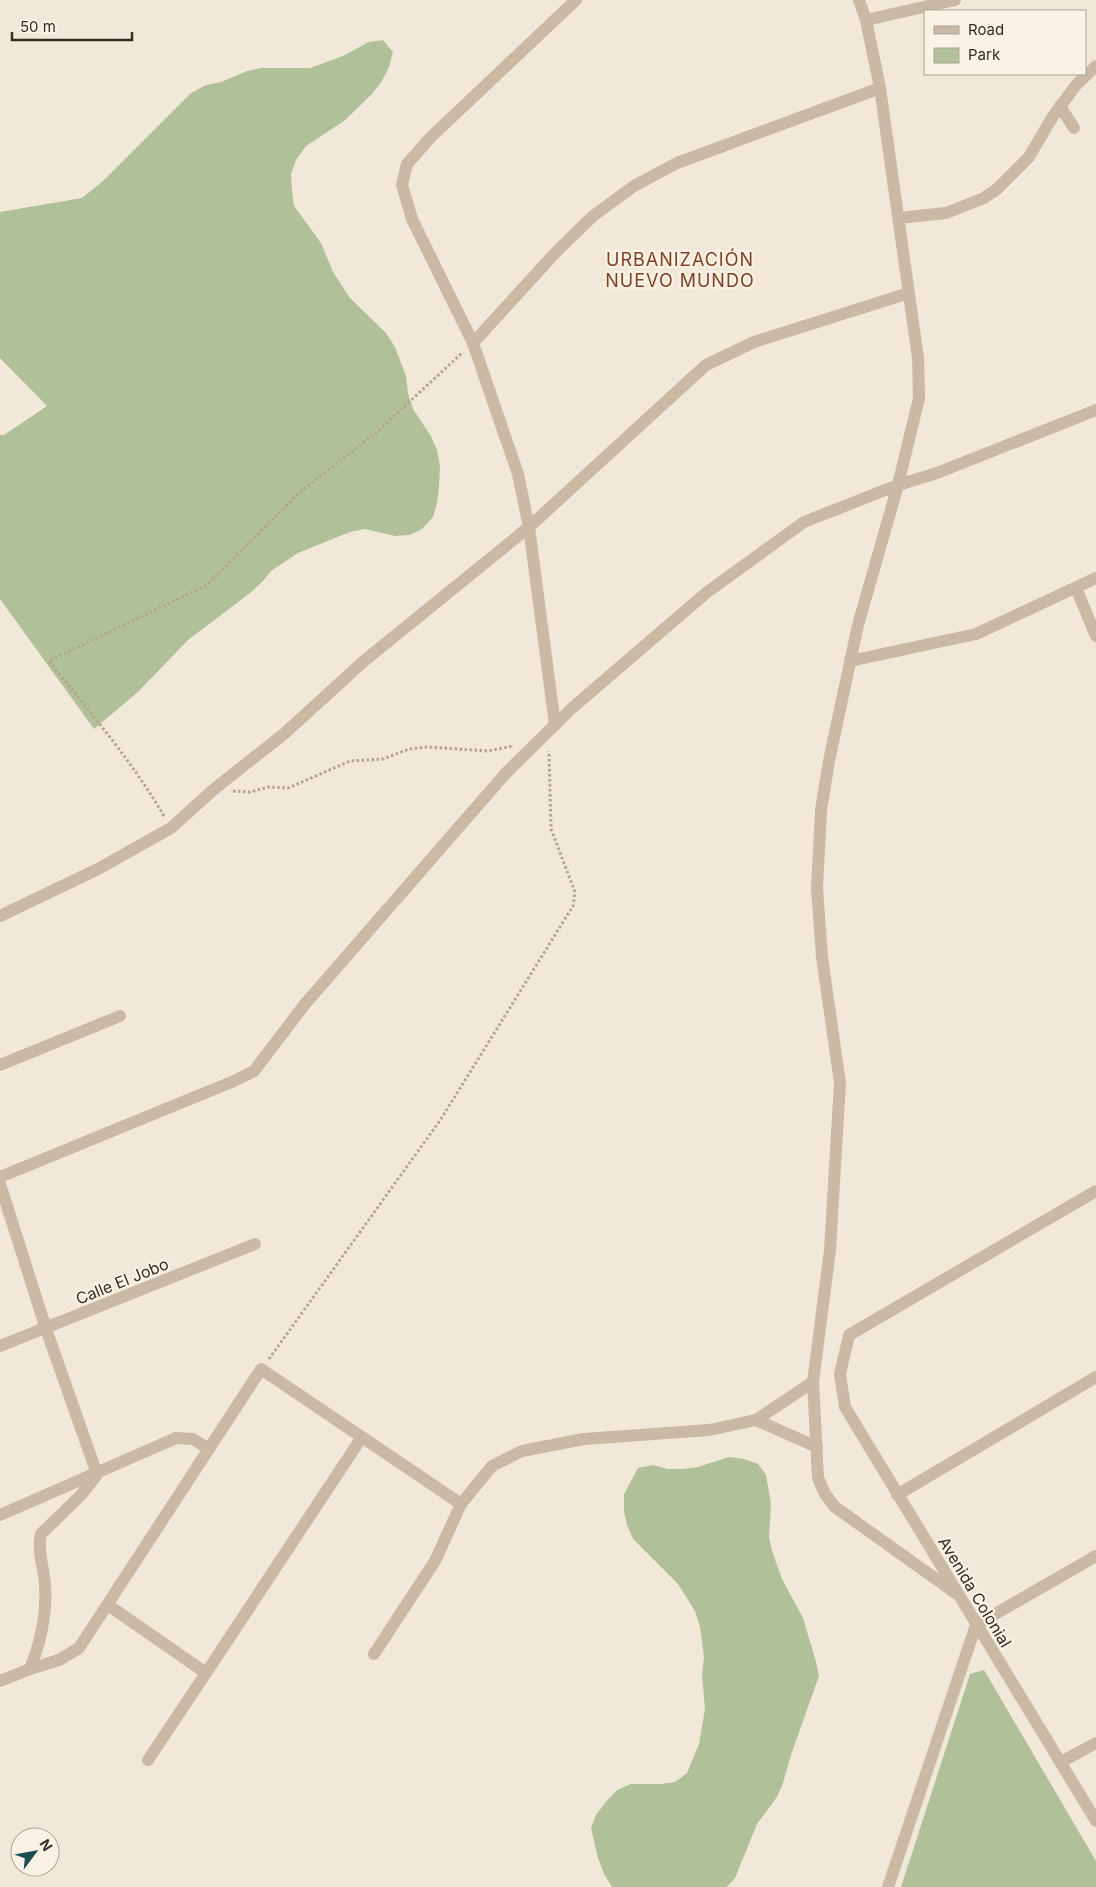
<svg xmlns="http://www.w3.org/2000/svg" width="1096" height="1887" viewBox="0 0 1096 1887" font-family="Inter,sans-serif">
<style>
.green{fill:#b0c199}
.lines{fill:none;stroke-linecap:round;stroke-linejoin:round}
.path{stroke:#b6a38f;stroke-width:3;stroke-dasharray:2.5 2.5;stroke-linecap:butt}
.minor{stroke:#cab9a5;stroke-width:12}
.labels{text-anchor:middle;stroke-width:4.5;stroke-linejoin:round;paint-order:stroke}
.street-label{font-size:16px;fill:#362c26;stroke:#f9f2e5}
.neighbourhood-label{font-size:18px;letter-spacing:1px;fill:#863f1e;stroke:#f9f2e5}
</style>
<rect width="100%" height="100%" fill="#f2e8d9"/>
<g class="green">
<polygon points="383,40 393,52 389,67 382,81 372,94 344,121 306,146 296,160 291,174 292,191 294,206 321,243 333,272 350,298 386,333 395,347 406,376 408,393 413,409 431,436 437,450 440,466 439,487 437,503 433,517 422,529 410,535 395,536 365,529 350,532 298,553 271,571 262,582 250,593 188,640 138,692 94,729 0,599 0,435 4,435 47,406 0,358 0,212 82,198 103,181 191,93 206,85 221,82 247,71 261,68 310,68 343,56 369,42"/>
<polygon points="729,1457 744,1459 758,1464 766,1475 771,1504 769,1537 772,1551 782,1579 803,1618 816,1662 819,1676 791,1755 783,1783 777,1797 757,1824 735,1878 727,1887 612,1887 604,1874 598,1858 591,1828 596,1815 605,1803 617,1790 631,1784 661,1784 675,1782 687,1773 699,1744 705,1709 702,1675 704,1657 700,1627 695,1611 678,1584 633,1539 627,1525 624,1511 624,1494 638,1468 653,1465 668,1469 683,1469 698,1467"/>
<polygon points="984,1670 1096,1861 1096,1887 901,1887 970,1674"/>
</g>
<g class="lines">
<g class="path">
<polyline points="233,791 250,792 268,787 288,788 350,761 383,759 409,749 427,747 488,751 513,746"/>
<path d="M164,816c-32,-55 -75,-105 -115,-155l158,-76 92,-92 79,-62 85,-79"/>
<polyline points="269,1359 441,1119 573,906 575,892 551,829 549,751"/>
</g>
<g class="minor">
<polyline points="859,0 866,20 880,88 918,358 919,398 898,485 858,625 829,761 821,810 817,888 822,957 840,1083 830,1250 813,1382 818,1478 825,1494 835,1507 957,1594"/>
<polyline points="866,20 955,0"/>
<polyline points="1060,106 1074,128"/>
<polyline points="899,218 946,213 984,198 997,189 1029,157 1053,116 1077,84 1096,66"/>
<polyline points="473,343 556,252 593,216 634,186 677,163 880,88"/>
<polyline points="1076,588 1096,636"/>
<polyline points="850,661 976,634 1096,578"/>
<polyline points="555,725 529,527 518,474 473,343 412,219 402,185 407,164 431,137 576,0"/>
<polyline points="0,916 98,869 171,828 213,790 285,733 364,661 529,527 706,365 754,342 909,293"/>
<polyline points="0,1065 120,1016"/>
<polyline points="0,1177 234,1081 254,1071 305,1004 506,773 571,709 706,593 804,522 898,485 937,473 1096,410"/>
<polyline points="0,1184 46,1329 97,1474"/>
<polyline points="1096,1191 849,1335 840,1374 845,1407 1096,1821"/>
<polyline points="0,1346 255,1244"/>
<polyline points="756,1420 817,1447"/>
<polyline points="897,1495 1096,1377"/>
<polyline points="461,1504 492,1466 522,1451 584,1439 709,1430 756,1420 813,1382"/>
<polyline points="0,1515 176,1438 193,1439 209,1449"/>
<polyline points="108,1605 206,1673 362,1437"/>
<path d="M30,1669c11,-28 17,-55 15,-84 -1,-17 -8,-34 -4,-51l40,-39 15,-19"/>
<polyline points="0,1681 30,1669 59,1660 79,1648 261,1369 461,1504 435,1561 374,1654"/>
<polyline points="148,1760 206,1673"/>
<polyline points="1061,1762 1096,1743"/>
<polyline points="888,1887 976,1625 1096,1556"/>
</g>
</g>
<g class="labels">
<g class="street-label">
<text transform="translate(122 1281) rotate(-22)" y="6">Calle El Jobo</text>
<text transform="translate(975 1592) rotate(59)" y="6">Avenida Colonial</text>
</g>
<g class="neighbourhood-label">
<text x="680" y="266">URBANIZACIÓN<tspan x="680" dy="21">NUEVO MUNDO</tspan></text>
</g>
</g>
<rect x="924" y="10" width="162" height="65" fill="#f9f2e5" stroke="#aba399"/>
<rect x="934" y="26" width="25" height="8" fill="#cab9a5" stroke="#aba399"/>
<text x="968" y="35" font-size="15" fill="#362c26">Road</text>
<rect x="934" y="48" width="25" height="15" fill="#b0c199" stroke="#aba399"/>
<text x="968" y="60" font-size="15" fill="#362c26">Park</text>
<g transform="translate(35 1852) rotate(58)"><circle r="24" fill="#f9f2e5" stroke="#aba399"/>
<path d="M0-4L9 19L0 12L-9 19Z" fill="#1b4f58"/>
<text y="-8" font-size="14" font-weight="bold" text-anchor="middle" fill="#362c26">N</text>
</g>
<path d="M12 32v8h120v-8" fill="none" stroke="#362c26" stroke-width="2.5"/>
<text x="20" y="32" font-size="15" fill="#362c26" stroke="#f9f2e5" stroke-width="4" paint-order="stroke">50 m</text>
</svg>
